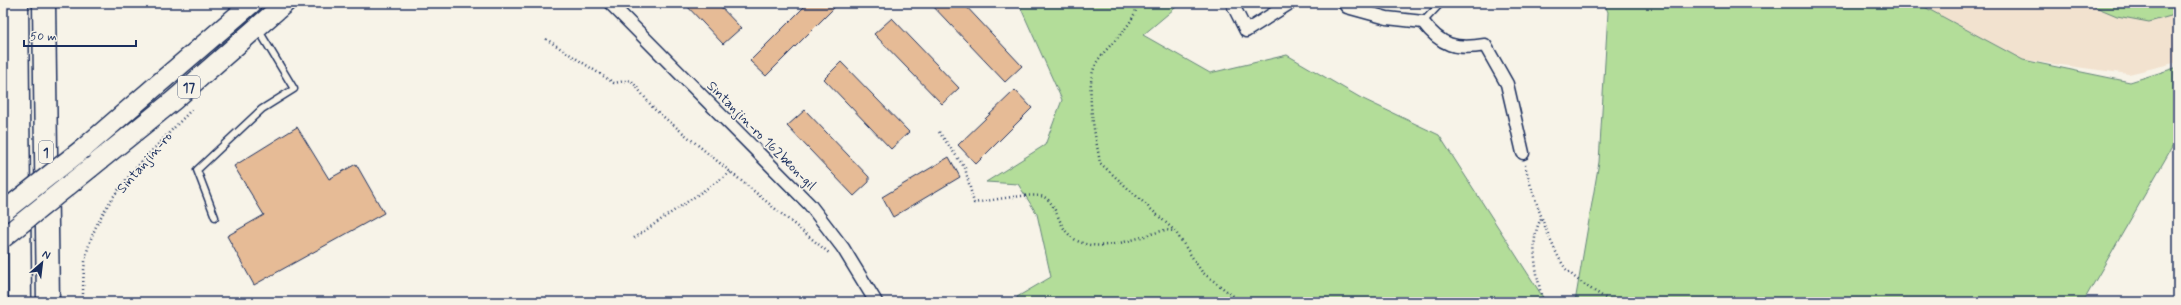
<svg xmlns="http://www.w3.org/2000/svg" width="2181" height="305" viewBox="0 0 2181 305" font-family="Mynerve,sans-serif">
<style>
.built{fill:#f2e2cf}
.green{fill:#b3dd99;stroke:#67867c}
.building{fill:#e6bb96;stroke:#1b2f5e}
.lines{fill:none;stroke-linecap:round;stroke-linejoin:round}
.service-casing{stroke:#1b2f5e;stroke-width:9}
.minor-casing{stroke:#1b2f5e;stroke-width:15}
.primary-casing{stroke:#1b2f5e;stroke-width:22}
.motorway-casing{stroke:#1b2f5e;stroke-width:25}
.path{stroke:#1b2f5e;stroke-width:2.5;stroke-dasharray:1 3;stroke-linecap:butt}
.service{stroke:#f7f3e8;stroke-width:6}
.minor{stroke:#f7f3e8;stroke-width:12}
.primary{stroke:#f7f3e8;stroke-width:19}
.motorway{stroke:#f7f3e8;stroke-width:22}
.primary-bridge-casing{stroke:#1b2f5e;stroke-width:22;stroke-linecap:butt}
.primary-bridge{stroke:#f7f3e8;stroke-width:19}
.labels{text-anchor:middle;stroke-width:3;stroke-linejoin:round;paint-order:stroke}
.shield{fill:#f7f3e8;stroke:#5d6a87;stroke-width:1}
.shield-label{font-size:13px;font-weight:bold;fill:#1b2f5e}
.street-label{font-size:14px;fill:#1b2f5e;stroke:#f7f3e8}
</style>
<rect width="100%" height="100%" fill="#f7f3e8"/>
<filter id="ink" filterUnits="userSpaceOnUse"><feTurbulence type="fractalNoise" baseFrequency=".025" numOctaves="2"/><feDisplacementMap in="SourceGraphic" scale="8" xChannelSelector="R" yChannelSelector="G"/><feConvolveMatrix kernelMatrix="1 2 1 2 8 2 1 2 1" color-interpolation-filters="sRGB"/></filter>
<g filter="url(#ink)">
<polygon class="built" points="1917,3 2178,3 2178,62 2129,74 2023,60"/>
<g class="green">
<polygon points="1181,3 1143,35 1210,73 1287,55 1361,98 1439,135 1546,302 1018,302 1017,297 1051,277 1037,214 1018,184 986,182 1045,145 1062,100 1019,4"/>
<polygon points="1604,3 1917,3 2023,60 2130,82 2178,67 2178,137 2083,302 1575,302 1599,162 1608,12"/>
<polygon points="2086,3 2178,3 2178,14 2149,22 2117,16"/>
</g>
<g class="building">
<polygon points="684,3 717,3 741,28 723,44"/>
<polygon points="808,3 839,3 766,76 750,61"/>
<polygon points="930,3 963,3 1022,66 1005,82"/>
<polygon points="892,18 959,88 942,104 874,34"/>
<polygon points="841,62 909,132 891,149 824,79"/>
<polygon points="1015,90 1032,108 976,164 958,145"/>
<polygon points="805,110 869,177 869,182 854,196 787,126"/>
<polygon points="297,127 329,179 356,164 384,213 254,285 227,236 264,215 234,166"/>
<polygon points="949,157 960,177 893,217 882,197"/>
</g>
<g class="lines">
<g class="service-casing">
<g id="service">
<polyline points="1423,22 1439,5"/>
<polyline points="215,217 197,170 262,109 294,89 258,29"/>
</g>
</g>
<g class="minor-casing">
<g id="minor">
<polyline points="610,3 810,205 843,248 876,302"/>
<polyline points="1232,3 1246,31 1290,3"/>
<path d="M1344,3l3,4 40,11 36,4c18,24 33,28 62,23l22,39 16,69"/>
</g>
</g>
<g class="primary-casing">
<g id="primary">
<polyline points="84,148 252,3"/>
<polyline points="90,168 174,100 285,3"/>
</g>
</g>
<g class="motorway-casing">
<g id="motorway">
<polyline points="17,3 20,302"/>
<polyline points="44,3 48,302"/>
</g>
</g>
<g class="path">
<path d="M1138,3c-5,24 -26,38 -40,57 -16,24 -2,76 2,103l75,68 27,41 39,30"/>
<polyline points="546,39 614,83 631,80 654,109 829,253"/>
<path d="M939,132l26,36 9,35c14,-2 58,-11 70,-6 9,4 13,19 18,28 20,38 72,13 103,5l9,1"/>
<path d="M1525,165c5,22 28,90 42,105 12,13 30,22 44,32"/>
<polyline points="634,238 731,172"/>
<path d="M83,302c0,-15 0,-31 3,-46 13,-59 66,-104 106,-147"/>
<path d="M1542,302c-4,-28 -15,-60 0,-85"/>
</g>
<use href="#service" class="service"/>
<use href="#minor" class="minor"/>
<use href="#primary" class="primary"/>
<use href="#motorway" class="motorway"/>
<g class="primary-bridge-casing">
<g id="primary-bridge">
<polyline points="3,212 84,148"/>
<polyline points="3,238 90,168"/>
</g>
</g>
<use href="#primary-bridge" class="primary-bridge"/>
</g>
</g>
<g class="labels">
<g class="shield">
<rect x="178" y="76" width="22" height="22" rx="3"/>
<rect x="39" y="141" width="14" height="22" rx="3"/>
</g>
<g class="shield-label">
<text x="189" y="92">17</text>
<text x="46" y="157">1</text>
</g>
<g class="street-label">
<text transform="translate(762 135) rotate(45)" y="5">Sintanjin-ro 162beon-gil</text>
<text transform="translate(144 162) rotate(-49)" y="5">Sintanjin-ro</text>
</g>
</g>
<rect width="2181" height="305" fill="none" stroke="#f7f3e8" stroke-width="16"/>
<rect x="8" y="8" width="2165" height="289" fill="none" stroke="#1b2f5e" stroke-width="1.5" filter="url(#ink)"/>
<g transform="translate(42 263) rotate(28)" stroke="#f7f3e8" stroke-width="3" paint-order="stroke">
<path d="M0-3L7 15L0 10L-7 15Z" fill="#1b2f5e"/>
<text y="-6" font-size="11" font-weight="bold" text-anchor="middle" fill="#1b2f5e">N</text>
</g>
<path d="M24 40v6h112v-6" fill="none" stroke="#1b2f5e" stroke-width="2"/>
<text x="30" y="40" font-size="12" fill="#1b2f5e" stroke="#f7f3e8" stroke-width="3" paint-order="stroke">50 m</text>
</svg>
